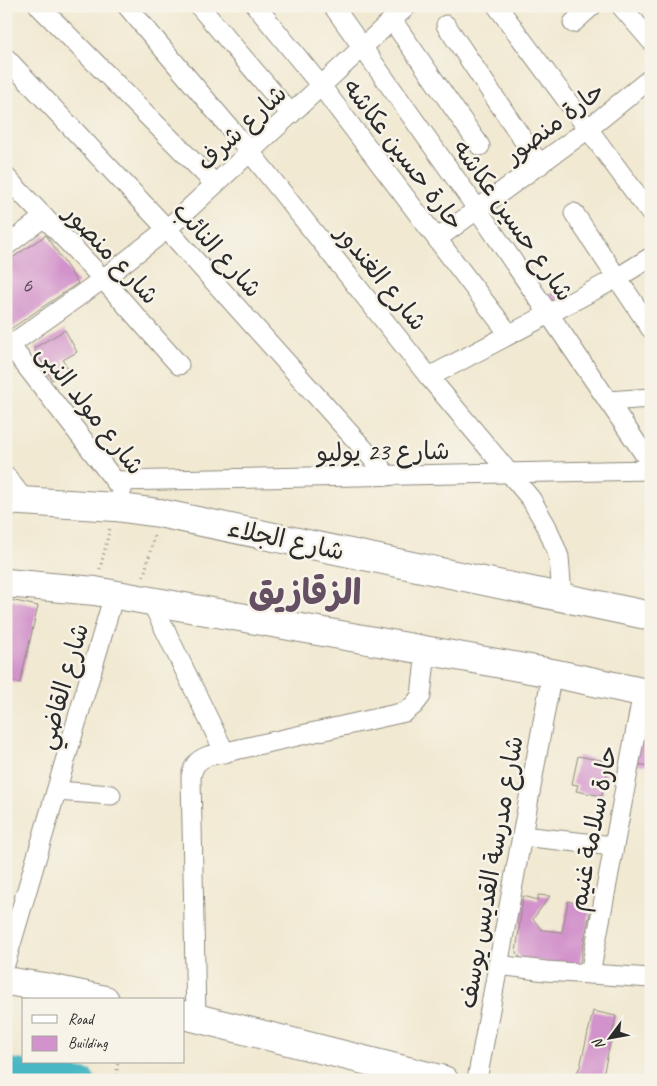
<svg xmlns="http://www.w3.org/2000/svg" width="657" height="1086" viewBox="0 0 657 1086" font-family="Caveat,'Playpen Sans Arabic',sans-serif">
<style>
.lines{fill:none;stroke-linecap:round;stroke-linejoin:round}
.canal{stroke:#49b7c4;stroke-width:21}
.building{fill:#d292cb}
.street-casing{stroke:#8e8a7e;stroke-width:21}
.primary-casing{stroke:#8e8a7e;stroke-width:30}
.highway-casing{stroke:#8e8a7e;stroke-width:30}
.path{stroke:#8e8a7e;stroke-width:3;stroke-dasharray:1 4;stroke-linecap:butt}
.street{stroke:#fff;stroke-width:19}
.primary{stroke:#fff;stroke-width:28}
.highway{stroke:#fff;stroke-width:28}
.labels{text-anchor:middle;stroke-width:5;stroke-linejoin:round;paint-order:stroke}
.number-label{font-size:22px;fill:#554553}
.street-label{font-size:25px;fill:#2b2b2b;stroke:#f7f3e8}
.town-label{font-size:35px;font-weight:bold;fill:#654f63;stroke:#f7f3e8}
</style>
<rect width="100%" height="100%" fill="#f7f3e8"/>
<filter id="ink" filterUnits="userSpaceOnUse"><feTurbulence type="fractalNoise" baseFrequency=".02" numOctaves="2"/><feDisplacementMap in="SourceGraphic" scale="10" xChannelSelector="R" yChannelSelector="G"/><feConvolveMatrix kernelMatrix="1 2 1 2 8 2 1 2 1" color-interpolation-filters="sRGB"/></filter>
<filter id="wash" filterUnits="userSpaceOnUse"><feTurbulence type="fractalNoise" baseFrequency=".0096" numOctaves="4" result="noise"/><feDisplacementMap in="SourceGraphic" scale="20" xChannelSelector="R" yChannelSelector="G"/><feGaussianBlur stdDeviation="1.12" result="paint"/><feColorMatrix in="noise" values="0 0 0 0 0 0 0 0 0 0 0 0 0 0 0 0 0 1.4 0 .05"/><feComposite in="paint" operator="in"/></filter>
<g filter="url(#wash)">
<rect width="100%" height="100%" fill="#f1e9d2"/>
<g class="lines">
<polyline class="canal" points="6,1068 85,1080"/>
</g>
<g id="blocks">
<g class="building">
<polygon points="46,235 78,283 9,330 6,325 6,262"/>
<polygon points="557,289 563,298 551,305 546,297"/>
<polygon points="65,330 77,352 63,360 69,371 52,380 34,348"/>
<polygon points="6,599 38,606 20,683 6,680"/>
<polygon points="640,723 651,725 651,766 635,764"/>
<polygon points="578,756 609,762 602,796 576,791 578,785 572,784"/>
<polygon points="538,895 550,896 533,919 542,930 562,932 568,901 591,907 579,967 522,959 516,953 523,896 538,900"/>
<polygon points="593,1011 616,1016 602,1080 575,1075 580,1067"/>
</g>
</g>
</g>
<g filter="url(#ink)">
<use href="#blocks" fill-opacity="0" stroke="#8e8a7e" stroke-width="1"/>
<g class="lines">
<g class="street-casing">
<g id="street">
<polyline points="39,6 215,184"/>
<polyline points="127,6 250,152 429,377 531,499 547,527 559,557 562,596"/>
<polyline points="199,6 291,114"/>
<polyline points="256,6 321,86 509,334"/>
<polyline points="333,6 478,210 651,464"/>
<polyline points="497,6 651,214"/>
<polyline points="621,6 651,41"/>
<polyline points="392,20 480,146"/>
<polyline points="573,23 592,6"/>
<polyline points="446,25 540,165"/>
<polyline points="6,58 167,229 388,476"/>
<polyline points="6,177 103,279 179,365"/>
<polyline points="574,213 651,329"/>
<polyline points="438,238 588,129 651,78"/>
<polyline points="6,246 44,217"/>
<polyline points="6,340 122,490"/>
<polyline points="6,348 103,279 167,229 407,6"/>
<polyline points="429,377 617,278 651,257"/>
<polyline points="608,401 651,398"/>
<polyline points="6,476 25,501"/>
<polyline points="116,481 651,470"/>
<polyline points="151,601 225,753"/>
<polyline points="57,791 111,795"/>
<polyline points="522,836 613,846"/>
<polyline points="6,961 114,595"/>
<polyline points="498,965 546,971 651,978"/>
<polyline points="590,974 643,692"/>
<path d="M196,1017l-5,-240c2,-11 6,-17 17,-21l197,-44 9,-7 7,-9 5,-45"/>
<polyline points="477,1080 552,673"/>
</g>
</g>
<g class="primary-casing">
<g id="primary">
<polyline points="6,981 44,987 105,1000"/>
<polyline points="184,1015 444,1080"/>
</g>
</g>
<g class="highway-casing">
<g id="highway">
<polyline points="6,500 115,507 159,513 651,616"/>
<polyline points="6,583 95,591 552,673 651,694"/>
</g>
</g>
<g class="path">
<polyline points="100,569 110,528"/>
<polyline points="144,576 154,536"/>
<polyline points="116,1080 118,1062"/>
</g>
<use href="#street" class="street"/>
<use href="#primary" class="primary"/>
<use href="#highway" class="highway"/>
</g>
</g>
<g class="labels">
<g class="number-label">
<text x="27" y="292">6</text>
</g>
<g class="street-label">
<text transform="translate(554 122) rotate(-37)" y="9">حارة منصور</text>
<text transform="translate(241 127) rotate(-43)" y="9">شارع شرف</text>
<text transform="translate(404 154) rotate(53)" y="9">حارة حسين عكاشه</text>
<text transform="translate(514 220) rotate(55)" y="9">شارع حسين عكاشه</text>
<text transform="translate(218 249) rotate(48)" y="9">شارع النائب</text>
<text transform="translate(112 254) rotate(47)" y="9">شارع منصور</text>
<text transform="translate(382 277) rotate(51)" y="9">شارع الغندور</text>
<text transform="translate(91 409) rotate(52)" y="9">شارع مولد النبى</text>
<text transform="translate(383 451) rotate(-1)" y="9">شارع 23 يوليو</text>
<text transform="translate(286 539) rotate(12)" y="9">شارع الجلاء</text>
<text transform="translate(62 686) rotate(-74)" y="9">شارع القاضي</text>
<text transform="translate(592 828) rotate(-79)" y="9">حارة سلامة غنيم</text>
<text transform="translate(490 872) rotate(-80)" y="9">شارع مدرسة القديس يوسف</text>
</g>
<g class="town-label">
<text x="305" y="604">الزقازيق</text>
</g>
</g>
<rect width="657" height="1086" fill="none" stroke="#f7f3e8" stroke-width="25"/>
<rect x="22" y="998" width="162" height="65" fill="#f7f3e8" stroke="#a5a39c"/>
<rect x="32" y="1015" width="25" height="8" fill="#ffffff" stroke="#a5a39c"/>
<text x="68" y="1024" font-size="15" fill="#2b2b2b">Road</text>
<rect x="32" y="1036" width="25" height="15" fill="#d292cb" stroke="#a5a39c"/>
<text x="68" y="1048" font-size="15" fill="#2b2b2b">Building</text>
<g transform="translate(610 1038) rotate(238)" stroke="#f7f3e8" stroke-width="4" paint-order="stroke">
<path d="M0-4L9 19L0 12L-9 19Z" fill="#2b2b2b"/>
<text y="-8" font-size="14" font-weight="bold" text-anchor="middle" fill="#2b2b2b">N</text>
</g>
</svg>
